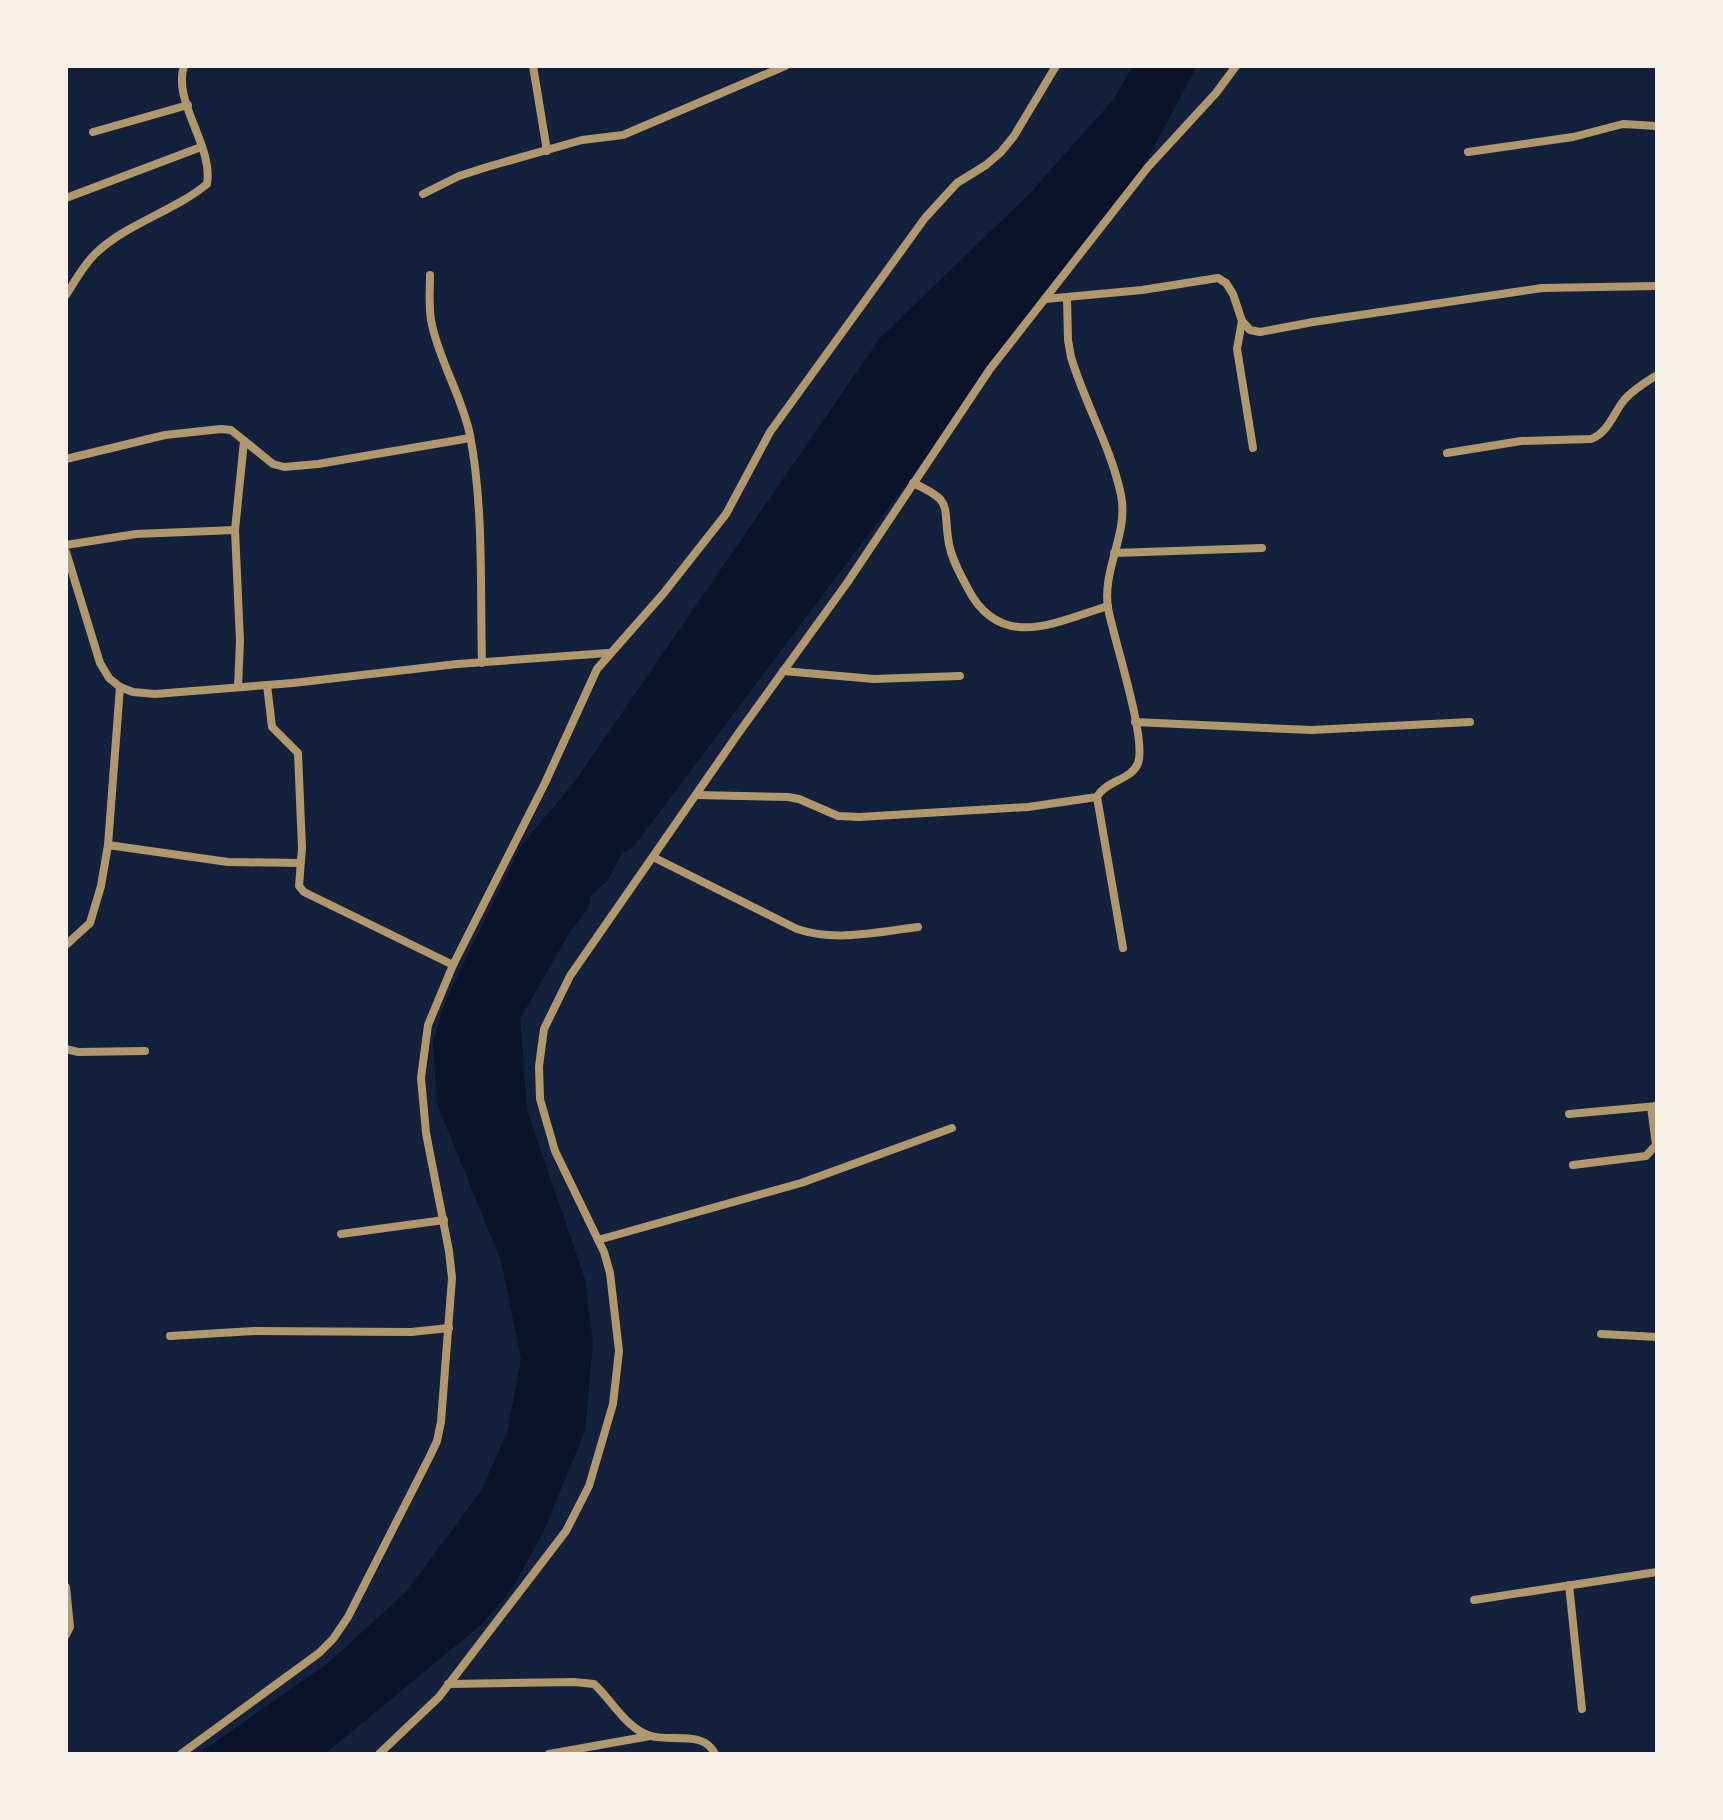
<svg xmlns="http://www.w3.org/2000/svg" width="1723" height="1820" viewBox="0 0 1723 1820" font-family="'Roboto Condensed',sans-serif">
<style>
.water{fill:#0b132b}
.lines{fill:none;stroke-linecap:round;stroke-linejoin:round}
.river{stroke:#0b132b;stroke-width:34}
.minor{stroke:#b1986c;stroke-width:8}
</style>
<rect width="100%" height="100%" fill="#14213d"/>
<polygon class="water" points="1133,66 1184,66 658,781 608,880 528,956 519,1001 527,1110 585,1279 593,1343 585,1431 543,1533 510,1592 482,1624 325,1754 198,1754 328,1663 406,1592 481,1491 507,1433 521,1359 501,1261 437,1104 433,1042 445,1002 521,846 575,781 880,338 1029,194 1113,100"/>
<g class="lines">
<g class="river">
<polyline points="621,835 1123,168 1178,66"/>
<polyline points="501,1018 556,922 573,900"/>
</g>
<g class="minor">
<polyline points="533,66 547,151"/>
<polyline points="93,132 188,105"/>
<polyline points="1468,152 1573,137 1623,124 1657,126"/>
<polyline points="423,194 459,176 487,167 582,140 623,135 785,66"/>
<polyline points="66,198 201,147"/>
<path d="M430,275c0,17 -2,34 2,50 8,37 30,72 38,110 14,74 10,153 12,228"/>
<path d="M66,295c9,-14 17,-29 29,-41 32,-31 78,-42 112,-70 7,-37 -35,-83 -23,-118"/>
<path d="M1067,298l1,42 3,17c14,47 40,90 50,138 8,38 -19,74 -13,113 6,32 39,131 30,155 -6,17 -32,17 -41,34l26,151"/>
<polyline points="1045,299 1142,290 1218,278 1226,283 1233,294 1242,321 1250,330 1260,332 1313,322 1542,288 1657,286"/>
<polyline points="1242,321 1237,349 1253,448"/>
<path d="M1447,453l74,-12 70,-2c18,-7 22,-26 34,-40 9,-10 21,-17 32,-24"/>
<polyline points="66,459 165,435 221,429 231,430 273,464 284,467 318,464 470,438"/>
<path d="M913,483c42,19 29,22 36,61 3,17 12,31 19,45 33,63 88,33 140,17"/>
<polyline points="66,545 136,534 235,530"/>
<polyline points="66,552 100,663 109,678 120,687 133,692 155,694 293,683 457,664 608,653"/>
<polyline points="1114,553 1262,548"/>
<polyline points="783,671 874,679 960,676"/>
<polyline points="267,685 272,727 298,753 302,848 299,886 304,892 453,965"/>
<polyline points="238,687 240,641 235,530 244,441"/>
<polyline points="1135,722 1311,730 1470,722"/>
<polyline points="696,795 788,797 799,799 838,816 859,817 1028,807 1097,797"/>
<polyline points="108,845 228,862 300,863"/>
<path d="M653,857l144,72c39,13 80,3 121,-2"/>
<polyline points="66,945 90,923 101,886 108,845 120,687"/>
<polyline points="66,1049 78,1052 145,1051"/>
<polyline points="1569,1114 1657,1106"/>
<polyline points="1573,1165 1646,1156 1656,1145 1651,1107"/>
<polyline points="341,1234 444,1220"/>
<polyline points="598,1240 801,1183 952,1128"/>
<polyline points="1601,1334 1657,1337"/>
<polyline points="170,1336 254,1331 411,1332 449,1328"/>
<polyline points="1569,1585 1582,1709"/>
<polyline points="66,1587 70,1627 66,1635"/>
<polyline points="1474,1600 1657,1572"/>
<path d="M448,1684l126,-2 20,2c18,16 32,45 57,52 21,6 53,-6 64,18"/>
<polyline points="181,1754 319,1653 333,1639 348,1617 430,1456 437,1441 441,1422 452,1278 449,1251 426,1133 421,1078 428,1025 453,965 545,783 597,669 663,594 726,514 770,432 925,218 957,183 986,165 1001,152 1014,136 1056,66"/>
<polyline points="379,1754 439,1697 566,1531 589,1486 613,1404 619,1351 610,1273 604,1252 555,1151 540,1099 539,1066 544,1029 570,976 740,731 847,583 990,369 1148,167 1216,93 1236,66"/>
<polyline points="549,1754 650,1736"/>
</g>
</g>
<rect width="1723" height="1820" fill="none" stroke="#f6f1e7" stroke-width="136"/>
</svg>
